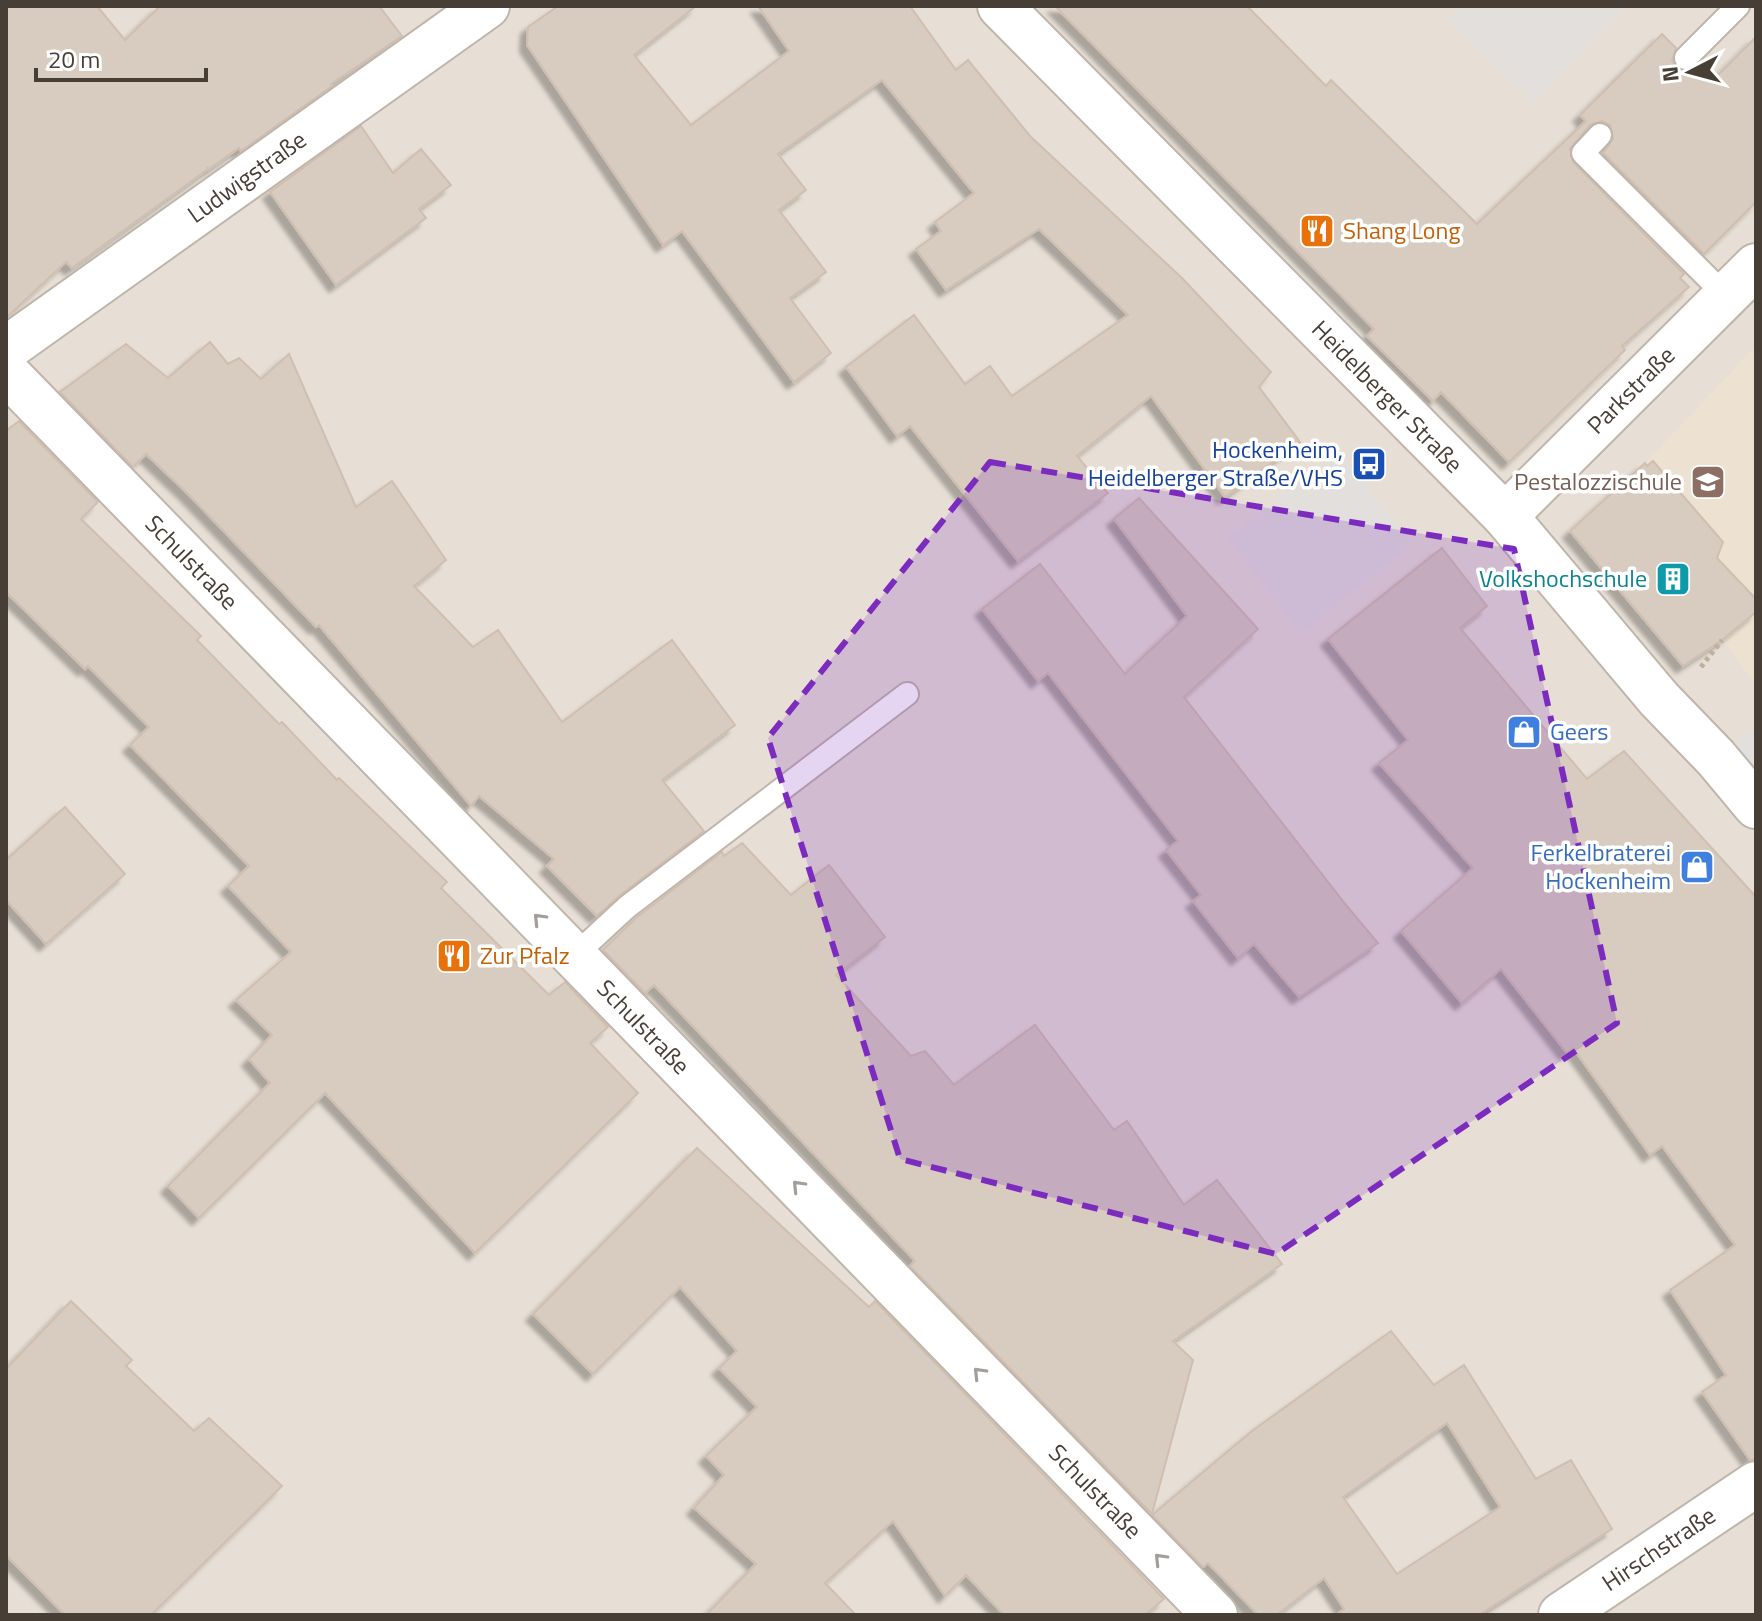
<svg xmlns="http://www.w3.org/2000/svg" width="1762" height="1621" viewBox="0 0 1762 1621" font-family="'Titillium Web',sans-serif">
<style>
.residential{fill:#e7dfd5}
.education{fill:#ede1d1}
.parking{fill:#e2dfdc}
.building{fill:#d8cbbf;stroke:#d0bfb0;stroke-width:2;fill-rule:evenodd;filter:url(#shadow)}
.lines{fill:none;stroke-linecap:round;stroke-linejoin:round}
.lane-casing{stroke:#bfb5aa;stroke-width:26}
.street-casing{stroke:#bfb5aa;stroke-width:48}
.path{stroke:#c1af9b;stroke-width:5;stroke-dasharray:4 4;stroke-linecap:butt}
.lane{stroke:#fff;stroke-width:22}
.street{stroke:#fff;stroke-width:44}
.oneway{stroke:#a39e9a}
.marked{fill:#7b2cbf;fill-opacity:0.2;stroke:#7b2cbf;stroke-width:6;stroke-dasharray:16 10;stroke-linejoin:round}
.labels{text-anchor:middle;stroke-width:7;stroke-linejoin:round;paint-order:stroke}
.street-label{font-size:24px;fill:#473e36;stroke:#fff}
.food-label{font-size:24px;fill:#c56008;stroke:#fff;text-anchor:start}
.transit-label{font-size:24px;fill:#164399;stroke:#fff;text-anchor:end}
.education-label{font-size:24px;fill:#785e54;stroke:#fff;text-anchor:end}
.culture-label{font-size:24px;fill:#0d838f;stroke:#fff;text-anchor:end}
.shop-label{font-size:24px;fill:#366cbe;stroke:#fff;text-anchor:start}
</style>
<defs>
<filter id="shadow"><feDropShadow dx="-7" dy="7" stdDeviation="2" flood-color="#0004"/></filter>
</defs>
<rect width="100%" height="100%" fill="#f3eee7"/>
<rect class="residential" x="6" y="6" width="1750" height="1609"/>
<g class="education">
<polygon points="1756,346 1756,599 1717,558 1722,542 1688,502 1675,503 1645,463"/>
<polygon points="1756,612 1756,685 1722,640"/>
</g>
<g class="parking">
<polygon points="1460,6 1626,6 1535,103 1447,20"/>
<polygon points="1338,450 1413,544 1301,633 1227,538"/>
<polygon points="1756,727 1756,806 1716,758"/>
</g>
<g class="building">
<polygon points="6,6 97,6 125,40 160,6 379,6 402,36 331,84 332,86 241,151 239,148 209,169 207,167 208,169 72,268 66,262 6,318"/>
<polygon points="558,6 696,6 634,55 691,125 789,51 758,6 910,6 956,70 968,60 1030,136 1182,278 1271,372 1259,387 1300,442 1225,497 1151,396 1077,456 1108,493 1018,561 910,426 897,436 846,367 914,315 965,384 990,366 1012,396 1128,315 1039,229 946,290 916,249 941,231 935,222 974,193 882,80 778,154 806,190 779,210 826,272 790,298 831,353 794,382 682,231 663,245 527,45 528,27"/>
<polygon points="1055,6 1247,6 1326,86 1331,80 1477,224 1586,121 1580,115 1662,34 1676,48 1672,61 1677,68 1689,72 1696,68 1711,82 1756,37 1756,202 1704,254 1603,153 1613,139 1610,125 1602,121 1590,125 1570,149 1573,162 1684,274 1680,278 1689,287 1622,346 1625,350 1509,462 1441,392 1433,401 1367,336 1374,329"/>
<polygon points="361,126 393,173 421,149 451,185 419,209 426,218 336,285 270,192"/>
<polygon points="210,342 228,364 239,358 261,379 289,354 356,507 392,481 446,560 414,586 473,647 498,630 562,722 672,640 735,725 662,780 704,831 619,896 597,916 547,866 554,859 479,796 471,806 319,625 316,627 187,493 146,454 133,467 60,392 126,344 168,378"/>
<polygon points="19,421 98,502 81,519 201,636 197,640 279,724 282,722 337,780 339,778 447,882 441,888 549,995 565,982 608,1027 590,1043 638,1093 475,1253 325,1093 199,1218 168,1186 270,1083 249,1059 272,1035 236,1000 291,952 228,886 249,866 130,745 149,727 88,666 85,669 6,592 6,431"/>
<polygon points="1653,461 1723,542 1717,558 1756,599 1756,612 1722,640 1683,666 1570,531 1645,463 1647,466"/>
<polygon points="1139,498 1258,629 1184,697 1346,905 1378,943 1299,997 1254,944 1238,958 1193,901 1201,895 1166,850 1178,841 1048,673 1038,681 982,609 1040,564 1125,674 1187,616 1114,519"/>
<polygon points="1442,548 1487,606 1460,628 1587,779 1624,751 1756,897 1756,1459 1750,1460 1702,1392 1726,1375 1670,1290 1735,1245 1662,1146 1650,1155 1573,1048 1567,1053 1501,969 1462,1003 1401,931 1473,868 1379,763 1408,740 1328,639"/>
<polygon points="65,807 125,874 46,944 6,900 6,860"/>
<polygon points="742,843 791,895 829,865 885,937 836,975 911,1056 925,1051 954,1085 1035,1025 1114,1130 1127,1121 1184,1205 1217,1180 1282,1264 1173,1341 1193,1360 1152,1514 910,1266 915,1261 654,985 645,993 603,950 636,918 722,852 724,856"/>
<polygon points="697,1148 869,1307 875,1301 1164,1599 1145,1615 1004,1615 966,1575 945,1596 893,1521 825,1583 856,1615 706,1615 756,1564 694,1508 724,1475 706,1456 757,1407 719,1368 737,1351 680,1287 593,1374 533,1314"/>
<polygon points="71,1301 132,1360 126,1366 194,1431 209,1418 282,1486 151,1615 65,1615 6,1555 6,1369"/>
<path d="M1391,1331l43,54 30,-20 72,114 35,-19 41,69 -133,86h-143l8,-6 -20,-31 -47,37h-19l-50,-52 -5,4 -51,-52 100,-84zM1447,1423l53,84 -103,67 -54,-77z"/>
</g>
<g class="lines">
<g class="lane-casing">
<g id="lane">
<polyline points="1686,58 1738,6"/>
<polyline points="1600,135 1583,153 1726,296"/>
<polyline points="574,956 627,907 907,694"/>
</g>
</g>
<g class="street-casing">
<g id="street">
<path id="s1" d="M1000,6l505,510 154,183 57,59 40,48"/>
<path id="s2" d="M6,349l481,-343"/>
<path id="s3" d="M6,372l1209,1243"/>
<path id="s4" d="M1505,516l251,-250"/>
<path id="s5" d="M1561,1615l195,-131"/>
</g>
</g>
<polyline class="path" points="1701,667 1722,640"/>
<use href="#lane" class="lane"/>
<use href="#street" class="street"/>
</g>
<defs><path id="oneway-chevron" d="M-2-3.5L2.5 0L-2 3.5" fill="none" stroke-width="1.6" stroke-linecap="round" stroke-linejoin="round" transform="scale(2)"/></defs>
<g class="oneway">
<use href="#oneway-chevron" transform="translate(539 919) rotate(-134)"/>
<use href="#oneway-chevron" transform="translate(798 1186) rotate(-134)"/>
<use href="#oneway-chevron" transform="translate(979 1373) rotate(-134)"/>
<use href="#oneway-chevron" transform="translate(1160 1559) rotate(-134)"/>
</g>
<path class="marked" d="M990,462l524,87 103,474 -341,231 -376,-95 -132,-421z"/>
<defs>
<g id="restaurant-square" transform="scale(1.8)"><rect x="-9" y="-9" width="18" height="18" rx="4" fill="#e8710a" stroke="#fff"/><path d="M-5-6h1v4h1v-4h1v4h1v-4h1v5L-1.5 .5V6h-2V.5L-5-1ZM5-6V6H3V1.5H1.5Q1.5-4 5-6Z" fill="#fff"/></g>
<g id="bus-square" transform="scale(1.8)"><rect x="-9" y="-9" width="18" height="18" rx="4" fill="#1a4fb4" stroke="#fff"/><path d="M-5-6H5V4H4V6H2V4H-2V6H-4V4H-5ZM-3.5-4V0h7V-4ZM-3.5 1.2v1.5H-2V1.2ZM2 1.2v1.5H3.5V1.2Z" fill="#fff"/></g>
<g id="school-square" transform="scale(1.8)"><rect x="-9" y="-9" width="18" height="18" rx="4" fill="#8d6e63" stroke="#fff"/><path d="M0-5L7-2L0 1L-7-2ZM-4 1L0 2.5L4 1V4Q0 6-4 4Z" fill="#fff"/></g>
<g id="building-square" transform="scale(1.8)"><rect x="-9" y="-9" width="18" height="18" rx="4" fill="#0f9aa8" stroke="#fff"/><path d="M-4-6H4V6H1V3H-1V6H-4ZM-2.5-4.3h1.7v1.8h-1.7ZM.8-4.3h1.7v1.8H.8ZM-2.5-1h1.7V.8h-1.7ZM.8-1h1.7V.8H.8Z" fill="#fff"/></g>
<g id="shop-square" transform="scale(1.8)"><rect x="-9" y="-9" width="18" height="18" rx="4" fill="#3f7fe0" stroke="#fff"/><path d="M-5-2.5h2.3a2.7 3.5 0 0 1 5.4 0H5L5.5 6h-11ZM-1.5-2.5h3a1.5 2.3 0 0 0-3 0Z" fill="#fff"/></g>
</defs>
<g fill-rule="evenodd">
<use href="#restaurant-square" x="1317" y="231"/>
<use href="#bus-square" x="1369" y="464"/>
<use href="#school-square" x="1708" y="482"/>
<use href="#building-square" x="1673" y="579"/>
<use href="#shop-square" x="1524" y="732"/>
<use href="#shop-square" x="1697" y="867"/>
<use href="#restaurant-square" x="454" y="956"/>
</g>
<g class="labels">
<g class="street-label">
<text dy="8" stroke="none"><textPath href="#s2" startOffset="296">Ludwigstraße</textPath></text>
<text dy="8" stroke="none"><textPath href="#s4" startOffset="178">Parkstraße</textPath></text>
<text dy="8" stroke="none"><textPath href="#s1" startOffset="550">Heidelberger Straße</textPath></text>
<text dy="8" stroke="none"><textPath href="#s3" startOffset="266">Schulstraße</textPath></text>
<text dy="8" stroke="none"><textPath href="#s3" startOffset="914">Schulstraße</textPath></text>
<text dy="8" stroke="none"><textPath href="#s3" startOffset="1562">Schulstraße</textPath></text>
<text dy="8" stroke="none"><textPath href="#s5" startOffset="118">Hirschstraße</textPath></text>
</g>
<g class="food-label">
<text x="1343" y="239">Shang Long</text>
<text x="480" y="964">Zur Pfalz</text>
</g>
<g class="transit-label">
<text x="1343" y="458">Hockenheim,<tspan x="1343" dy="28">Heidelberger Straße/VHS</tspan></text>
</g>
<g class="education-label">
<text x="1682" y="490">Pestalozzischule</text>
</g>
<g class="culture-label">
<text x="1647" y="587">Volkshochschule</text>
</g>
<g class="shop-label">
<text x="1550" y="740">Geers</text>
<text x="1671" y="861" text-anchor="end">Ferkelbraterei<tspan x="1671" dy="28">Hockenheim</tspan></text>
</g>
</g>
<rect width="1762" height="1621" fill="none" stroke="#473e36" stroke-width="16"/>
<g transform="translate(1690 72) rotate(264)" stroke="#ffffff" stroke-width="6" paint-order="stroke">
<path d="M0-6L14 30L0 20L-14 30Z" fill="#473e36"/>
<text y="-12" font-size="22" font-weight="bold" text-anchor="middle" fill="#473e36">N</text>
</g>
<path d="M36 68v12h170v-12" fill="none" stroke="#473e36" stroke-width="4"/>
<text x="48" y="68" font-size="24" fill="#473e36" stroke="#ffffff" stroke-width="6" paint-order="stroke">20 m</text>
</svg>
